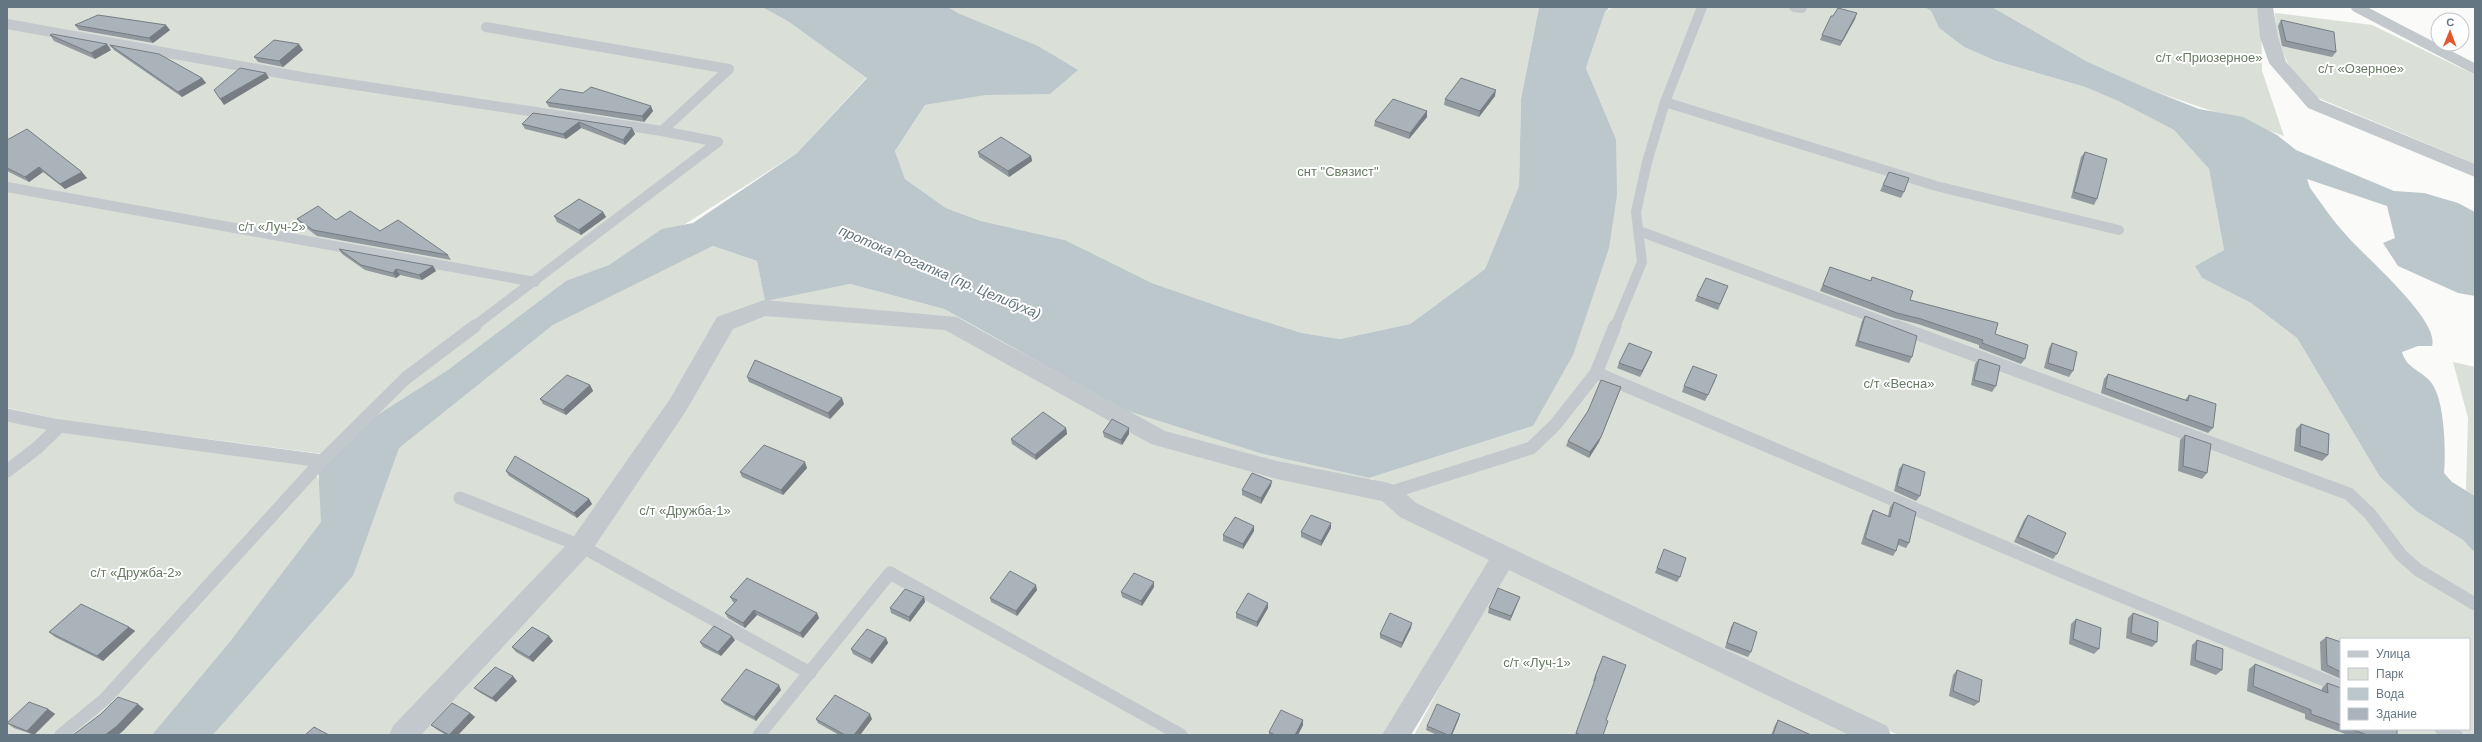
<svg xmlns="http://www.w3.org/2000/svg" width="2482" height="742" viewBox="0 0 2482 742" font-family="Arial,sans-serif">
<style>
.green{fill:#dadfd7;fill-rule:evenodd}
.water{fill:#bbc7cb}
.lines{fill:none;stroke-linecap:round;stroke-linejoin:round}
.lane-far1{stroke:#c3c8cc;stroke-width:10}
.lane{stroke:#c3c8cc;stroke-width:13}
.street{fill:#c3c8cc;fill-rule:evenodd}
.wall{fill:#929a9f}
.shaded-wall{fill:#777d82}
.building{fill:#aab3b9;stroke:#777d82}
.labels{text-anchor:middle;stroke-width:4;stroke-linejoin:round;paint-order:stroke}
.park-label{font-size:13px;fill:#687a64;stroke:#fff}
.water-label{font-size:14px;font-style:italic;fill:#60757c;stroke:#fff}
</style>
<rect width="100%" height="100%" fill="#fafaf8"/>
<g class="green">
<polygon points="7,7 762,7 789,22 867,77 797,153 323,454 67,421 7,408"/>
<polygon points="948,7 1539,7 1521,99 1519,186 1485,269 1410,324 1340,339 1302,333 1235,312 1152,283 1065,240 981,221 946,208 905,179 895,151 925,105 985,94 1050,94 960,14"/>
<path d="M1613,7h311l7,4 8,17 25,19 32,14 89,26 33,14 56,29 35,39 15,81 -29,16 7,12 49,25 46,35 83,139 36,34 47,29 12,13v182h-577l-469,-223 -59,-34 26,35 95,47 -99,175h-1179l140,-159 40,-125 160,-126 160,-79 44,15 8,39 85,-16 94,25 107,62 212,83 106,24 164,-52 83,-287 -30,-71 19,-56zM2341,639h128v90h-128z"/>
<polygon points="1992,7 2261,7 2262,71 2284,136 2151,90 2088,62"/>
<polygon points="2275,13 2372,25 2475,75 2475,164 2316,97 2293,75 2277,40"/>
<polygon points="2453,362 2475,367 2475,496 2466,490 2468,418"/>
<polygon points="7,418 313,466 335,520 161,735 7,735"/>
<polygon points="1505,566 1857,735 1414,735"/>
</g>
<g class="water">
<polygon points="762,7 948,7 960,14 1038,46 1078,70 1050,94 985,95 925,105 895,151 905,179 946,208 981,221 1065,240 1152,283 1235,312 1302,333 1340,339 1410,324 1485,269 1519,186 1521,99 1539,7 1610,7 1605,12 1586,68 1616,139 1617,195 1609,248 1573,355 1533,426 1369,478 1263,454 1125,410 944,309 850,284 765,301 757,261 713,246 553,325 399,448 353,576 213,735 152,735 229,643 321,522 318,465 351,432 448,370 566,281 609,265 662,229 693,223 797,153 867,78 789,22"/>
<path d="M1924,7h68l96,55 63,28 48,19 44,8 34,18 19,15 98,41 30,2 34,10 17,9v84l-17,-3 -60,-27 -15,-23 12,-5 -8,-32 -80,-27 3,9c12,16 23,33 37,48 18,21 93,84 85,110h-14l-16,6c4,15 16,17 27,28 16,15 17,72 15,93l8,9 23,14v57l-12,-13 -47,-29 -36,-34 -83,-139 -46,-35 -49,-25 -7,-12 29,-16 -15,-81 -35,-39 -56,-29 -33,-14 -89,-26 -32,-14 -25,-19 -8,-17z"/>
</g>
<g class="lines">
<g class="lane-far1">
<polyline points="1794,7 1802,8"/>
<polyline points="2356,7 2475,69"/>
<polyline points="7,24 302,77 662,131 718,142"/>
<polyline points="486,27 729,69 662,131"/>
<polyline points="1665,102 1936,186 2119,230"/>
<polyline points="7,187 535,282"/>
<polyline points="1639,231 1898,327"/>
<polyline points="473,327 718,142"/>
<polyline points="1615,327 1642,262 1636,212 1647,162 1665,102 1702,7"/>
</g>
<g class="lane">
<polyline points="1896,326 2349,494 2370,514 2401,555 2418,570 2475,604"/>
<polyline points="1596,373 2063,572 2341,687"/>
<polyline points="7,415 60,426 322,461"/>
<polyline points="7,471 37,448 60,426"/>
<polyline points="1389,493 1531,448 1555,425 1596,373 1615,326"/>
<polyline points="460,498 581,546 810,673"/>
<polyline points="2441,729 2456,735"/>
<polyline points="61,735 105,699 318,465 406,378 475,326"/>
<polyline points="759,735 890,573 1181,735"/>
</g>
<g class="street">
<polygon points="2257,7 2273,7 2278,37 2286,62 2320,100 2475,164 2475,177 2308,108 2269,63 2260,37"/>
<polygon points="764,300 957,317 1165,431 1277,461 1389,483 1397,486 1416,503 1887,726 1891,735 1849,735 1509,570 1411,735 1382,735 1489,560 1400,517 1382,501 1277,479 1151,444 945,330 765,316 733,329 686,411 590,553 421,735 389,735 393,726 572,539 670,399 717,317"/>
</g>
</g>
<g class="wall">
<polygon points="1833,16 1855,19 1840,46 1820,40 1822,35"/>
<polygon points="2281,20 2336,52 2332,57 2282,46 2278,26"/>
<polygon points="75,25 170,30 153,43 79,30"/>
<polygon points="50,35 111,50 95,59 54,41"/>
<polygon points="110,45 202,78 206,83 182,97 114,50"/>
<polygon points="303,50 283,67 258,62 254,57"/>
<polygon points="583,93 653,111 644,122 549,107 546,102"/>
<polygon points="1495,96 1479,117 1444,105 1445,99"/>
<polygon points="1427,111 1427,117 1409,139 1374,126 1375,121"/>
<polygon points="533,113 632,128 635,134 625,145 581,128 566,139 525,129 522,124"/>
<polygon points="7,140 87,178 65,189 43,172 29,182 7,171"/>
<polygon points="978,152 1031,156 1032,161 1009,177 979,157"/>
<polygon points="2085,152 2097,199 2094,205 2071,198 2081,157"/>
<polygon points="1889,172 1904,192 1901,198 1880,191"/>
<polygon points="603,212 606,217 581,235 557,222 554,216"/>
<polygon points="297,219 336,220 380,231 448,255 451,260 317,236 301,224"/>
<polygon points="339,249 433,266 436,271 422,280 400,275 396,278 365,270 342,254"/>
<polygon points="1830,267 1870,281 1872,277 1910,300 1995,334 2025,359 2021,364 1979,348 1979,345 1918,324 1894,318 1820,291"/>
<polygon points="1726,291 1718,310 1695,301 1697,296"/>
<polygon points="1865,316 1912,357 1909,363 1855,346 1862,321"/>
<polygon points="2052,343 2073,371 2069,377 2044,368 2049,348"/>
<polygon points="1652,352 1650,357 1640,377 1617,368 1619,363"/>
<polygon points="1979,359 1996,386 1992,392 1971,385 1975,364"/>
<polygon points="2108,374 2185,400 2189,395 2213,428 2208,433 2101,393 2104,379"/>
<polygon points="747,377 844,404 830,419 749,382"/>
<polygon points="1715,381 1705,401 1682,392 1684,386"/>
<polygon points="590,385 593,391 566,415 543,404 540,399"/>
<polygon points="1621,387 1599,442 1589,458 1566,446 1568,441"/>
<polygon points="2301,424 2328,455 2322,461 2294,451 2296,429"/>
<polygon points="1066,428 1067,434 1036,460 1012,444 1011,439"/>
<polygon points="1103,432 1129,434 1122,445 1104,437"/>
<polygon points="2185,435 2207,473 2202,479 2178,471 2180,440"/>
<polygon points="1903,464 1920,496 1916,501 1894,491 1899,469"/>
<polygon points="807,468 783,495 742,477 740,472"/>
<polygon points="506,471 589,499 592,504 577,518 509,476"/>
<polygon points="1271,486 1261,504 1242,495 1242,490"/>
<polygon points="1894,502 1909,543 1906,548 1898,545 1896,551 1893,556 1861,544 1870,515 1873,510 1888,516 1890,507"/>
<polygon points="2028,515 2057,554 2053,559 2014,542 2024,520"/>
<polygon points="1331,528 1321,546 1301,537 1301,532"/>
<polygon points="1254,531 1243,549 1223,541 1223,535"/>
<polygon points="1662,554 1680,577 1677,582 1655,573"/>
<polygon points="1154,587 1142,606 1122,597 1121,592"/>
<polygon points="1037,590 1017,616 991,602 990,598"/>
<polygon points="730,597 817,613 819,618 803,638 757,615 745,628 728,618 725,613 735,603 733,602"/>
<polygon points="924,597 925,602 910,622 891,613 890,608"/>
<polygon points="1518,602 1510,621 1488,613 1489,608"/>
<polygon points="1268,603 1268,608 1257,627 1236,618 1236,613"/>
<polygon points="2133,613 2157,642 2152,647 2126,638 2128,618"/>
<polygon points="2076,619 2099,649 2094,654 2069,644 2071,624"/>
<polygon points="1734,622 1751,652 1748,657 1725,648 1731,627"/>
<polygon points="129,627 135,631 103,661 55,637 49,632"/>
<polygon points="1411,628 1401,648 1380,638 1380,634"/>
<polygon points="2326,637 2341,642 2341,679 2321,670 2320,642"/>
<polygon points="886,638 888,643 872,664 853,654 851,649"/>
<polygon points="735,640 721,656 703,647 700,642"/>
<polygon points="2197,640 2222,670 2216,675 2190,665 2192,645"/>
<polygon points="553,641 533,662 516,652 512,647"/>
<polygon points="1603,656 1606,720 1603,735 1575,735 1595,682 1593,681"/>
<polygon points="2255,664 2322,691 2322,688 2327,683 2341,688 2341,729 2397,729 2397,735 2348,735 2305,719 2305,714 2247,691 2249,669"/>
<polygon points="1957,670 1979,702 1974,706 1949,696 1953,675"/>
<polygon points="517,681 496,702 479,692 474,688"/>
<polygon points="781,690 756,721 724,704 721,700"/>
<polygon points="48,709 55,714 34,735 14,728 7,723"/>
<polygon points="470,713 475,717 458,735 446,735 436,729 431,725"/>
<polygon points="1459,718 1452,735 1437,735 1426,730 1427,726"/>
<polygon points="816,719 872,719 860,735 839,735 818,723"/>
<polygon points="1303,720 1303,725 1298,735 1269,735 1269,732"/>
<polygon points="1778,720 1811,735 1771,735 1775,725"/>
</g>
<g class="shaded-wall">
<polygon points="1857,13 1855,19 1840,46 1842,41"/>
<polygon points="166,25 170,30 153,43 149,38"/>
<polygon points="107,44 111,50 95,59 91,53"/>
<polygon points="299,44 303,50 283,67 279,61"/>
<polygon points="266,73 269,78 224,105 220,99"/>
<polygon points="202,78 206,83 182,97 178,92"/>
<polygon points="1496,90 1495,96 1479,117 1480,111"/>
<polygon points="651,106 653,111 644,122 642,116"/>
<polygon points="1427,111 1427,117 1409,139 1410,133"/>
<polygon points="579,122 581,128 566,139 563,134"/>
<polygon points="632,128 635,134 625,145 623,140"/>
<polygon points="1031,156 1032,161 1009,177 1008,171"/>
<polygon points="39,167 43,172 29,182 25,177"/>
<polygon points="82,172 87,178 65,189 60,184"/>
<polygon points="603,212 606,217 581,235 579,230"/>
<polygon points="433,266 436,271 422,280 419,275"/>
<polygon points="396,269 400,275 396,278 393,273"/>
<polygon points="1652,352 1650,357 1640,377 1642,371"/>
<polygon points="590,385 593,391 566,415 563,410"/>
<polygon points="1621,387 1599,442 1589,458 1590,452"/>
<polygon points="842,398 844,404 830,419 828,413"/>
<polygon points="1066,428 1067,434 1036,460 1035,455"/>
<polygon points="1129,428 1129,434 1122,445 1121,440"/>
<polygon points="805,462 807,468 783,495 781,490"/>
<polygon points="1272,481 1271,486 1261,504 1261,498"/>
<polygon points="589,499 592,504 577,518 574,513"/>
<polygon points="1331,523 1331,528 1321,546 1321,541"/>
<polygon points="1254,526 1254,531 1243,549 1243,544"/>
<polygon points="1154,582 1154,587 1142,606 1141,601"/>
<polygon points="1036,585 1037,590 1017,616 1016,611"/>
<polygon points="924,597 925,602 910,622 909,617"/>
<polygon points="1520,597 1518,602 1510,621 1511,616"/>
<polygon points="1268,603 1268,608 1257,627 1257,622"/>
<polygon points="754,610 757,615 745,628 743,623"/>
<polygon points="817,613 819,618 803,638 800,633"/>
<polygon points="1412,623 1411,628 1401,648 1402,643"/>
<polygon points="129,627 135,631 103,661 97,656"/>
<polygon points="549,636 553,641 533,662 529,657"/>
<polygon points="732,636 735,640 721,656 718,652"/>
<polygon points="886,638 888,643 872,664 870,659"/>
<polygon points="513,676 517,681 496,702 492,698"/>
<polygon points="779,685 781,690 756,721 754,717"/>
<polygon points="138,704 144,709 123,731 118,735 105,735"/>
<polygon points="48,709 55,714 34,735 27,731"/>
<polygon points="470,713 475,717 458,735 449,735"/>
<polygon points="870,714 872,719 860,735 854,735"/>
<polygon points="1460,714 1459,718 1452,735 1451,735"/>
<polygon points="1303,720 1303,725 1298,735 1295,735"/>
</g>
<g class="building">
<polygon points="1838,8 1857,13 1842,41 1822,35 1831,16 1833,16"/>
<polygon points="98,15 166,25 149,38 75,25"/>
<polygon points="2281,20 2334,32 2336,52 2286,41"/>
<polygon points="52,34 107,44 91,53 50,35"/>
<polygon points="274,40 299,44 279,61 254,57"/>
<polygon points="110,45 159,54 202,78 178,92"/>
<polygon points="240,68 266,73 220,99 214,90"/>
<polygon points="1461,78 1496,90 1480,111 1445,99"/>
<polygon points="591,87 651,106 642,116 546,102 560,89 583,93"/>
<polygon points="1393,99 1427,111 1410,133 1375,121"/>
<polygon points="533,113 632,128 623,140 579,122 563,134 522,124"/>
<polygon points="27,129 82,172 60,184 39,167 25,177 7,168 7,140"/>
<polygon points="1001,137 1031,156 1008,171 978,152"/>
<polygon points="2085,152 2107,159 2097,199 2074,192"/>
<polygon points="1889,172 1909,178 1904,192 1883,185"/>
<polygon points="579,199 603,212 579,230 554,216"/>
<polygon points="318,206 336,220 350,211 380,231 398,220 448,255 313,230 297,219"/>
<polygon points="339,249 433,266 419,275 396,269 393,273 361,265"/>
<polygon points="1830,267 1871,281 1872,277 1913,291 1910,300 1998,323 1995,334 2028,345 2025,359 1982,343 1983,340 1921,319 1897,313 1823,285"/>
<polygon points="1706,278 1728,286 1720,304 1697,296"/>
<polygon points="1865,316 1917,336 1912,357 1858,341"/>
<polygon points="1629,343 1652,352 1642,371 1619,363"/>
<polygon points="2052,343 2077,352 2073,371 2048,363"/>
<polygon points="1979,359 2000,366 1996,386 1974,380"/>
<polygon points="755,360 842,398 828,413 747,377"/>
<polygon points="1693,366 1717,375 1708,395 1684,386"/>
<polygon points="2108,374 2188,401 2189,395 2216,404 2213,428 2105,388"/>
<polygon points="567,375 590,385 563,410 540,399"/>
<polygon points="1601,380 1621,387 1601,437 1590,452 1568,441 1588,411"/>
<polygon points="1043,412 1066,428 1035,455 1011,439"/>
<polygon points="1112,419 1129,428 1121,440 1103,432"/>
<polygon points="2301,424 2329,434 2328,455 2300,446"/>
<polygon points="2185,435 2211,444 2207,473 2183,466"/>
<polygon points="764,445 805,462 781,490 740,472"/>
<polygon points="515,456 589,499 574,513 506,471"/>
<polygon points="1903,464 1925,472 1920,496 1897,486"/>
<polygon points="1252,473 1272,481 1261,498 1242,490"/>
<polygon points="1894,502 1916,512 1909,543 1899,539 1896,551 1865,538 1873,510 1890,517"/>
<polygon points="1311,515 1331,523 1321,541 1301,532"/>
<polygon points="2028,515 2066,533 2057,554 2018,537"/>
<polygon points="1235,517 1254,526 1243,544 1223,535"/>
<polygon points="1664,549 1686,558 1680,577 1657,568"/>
<polygon points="1010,571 1036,585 1016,611 990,598"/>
<polygon points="1134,573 1154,582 1141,601 1121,592"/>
<polygon points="747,578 817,613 800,633 754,610 743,623 725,613 737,600 730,597"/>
<polygon points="1498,588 1520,597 1511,616 1489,608"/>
<polygon points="905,589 924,597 909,617 890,608"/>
<polygon points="1248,593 1268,603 1257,622 1236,613"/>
<polygon points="81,604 129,627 97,656 49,632"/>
<polygon points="1390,613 1412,623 1402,643 1380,634"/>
<polygon points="2133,613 2158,622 2157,642 2131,633"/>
<polygon points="2076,619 2101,628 2099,649 2073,639"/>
<polygon points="1734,622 1757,632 1751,652 1727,643"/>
<polygon points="714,626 732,636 718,652 700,642"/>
<polygon points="532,627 549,636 529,657 512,647"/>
<polygon points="867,629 886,638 870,659 851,649"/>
<polygon points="2326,637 2341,642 2341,672 2327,665"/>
<polygon points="2197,640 2223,649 2222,670 2195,660"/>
<polygon points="1603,656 1626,665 1606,720 1608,721 1603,735 1581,735 1576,733 1596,677 1595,677"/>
<polygon points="2255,664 2328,693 2327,683 2341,688 2341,725 2311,714 2311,710 2253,686"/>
<polygon points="495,667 513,676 492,698 474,688"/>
<polygon points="746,669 779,685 754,717 721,700"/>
<polygon points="1957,670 1982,680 1979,702 1953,691"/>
<polygon points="835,695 870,714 854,735 845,735 816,719"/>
<polygon points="118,697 138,704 117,726 105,735 73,735 101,714"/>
<polygon points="29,702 48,709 27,731 7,723"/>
<polygon points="452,703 470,713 449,735 431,725"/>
<polygon points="1437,704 1460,714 1451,735 1448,735 1427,726"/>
<polygon points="1281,710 1303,720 1295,735 1275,735 1269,732"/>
<polygon points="1778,720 1811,735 1773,735"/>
<polygon points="314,727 329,735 305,735"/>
<polygon points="2351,729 2397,729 2397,735 2367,735"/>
</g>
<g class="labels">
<g class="park-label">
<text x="2209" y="62">с/т «Приозерное»</text>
<text x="2361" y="73">с/т «Озерное»</text>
<text x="1338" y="176">снт "Связист"</text>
<text x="272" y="231">с/т «Луч-2»</text>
<text x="1899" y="388">с/т «Весна»</text>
<text x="685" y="515">с/т «Дружба-1»</text>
<text x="136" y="577">с/т «Дружба-2»</text>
<text x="1537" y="667">с/т «Луч-1»</text>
</g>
<g class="water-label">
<text transform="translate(940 272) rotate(23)" y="5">протока Рогатка (пр. Целибуха)</text>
</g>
</g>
<rect width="2482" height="742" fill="none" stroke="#657683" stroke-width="16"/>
<rect x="2340" y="638" width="130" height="92" fill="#ffffff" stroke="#c1c8cd"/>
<rect x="2348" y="651" width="20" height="6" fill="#c3c8cc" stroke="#c1c8cd"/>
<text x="2376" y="658" font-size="12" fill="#657683">Улица</text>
<rect x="2348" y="668" width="20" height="12" fill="#dadfd7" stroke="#c1c8cd"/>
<text x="2376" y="678" font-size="12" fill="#657683">Парк</text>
<rect x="2348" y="688" width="20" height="12" fill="#bbc7cb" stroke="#c1c8cd"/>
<text x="2376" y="698" font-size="12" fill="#657683">Вода</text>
<rect x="2348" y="708" width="20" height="12" fill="#aab3b9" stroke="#c1c8cd"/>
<text x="2376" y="718" font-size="12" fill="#657683">Здание</text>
<g transform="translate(2450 32) rotate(1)"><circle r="19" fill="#ffffff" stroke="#c1c8cd"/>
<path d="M0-3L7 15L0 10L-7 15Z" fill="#e4572e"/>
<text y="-6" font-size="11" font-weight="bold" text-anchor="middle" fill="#657683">С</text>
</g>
</svg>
